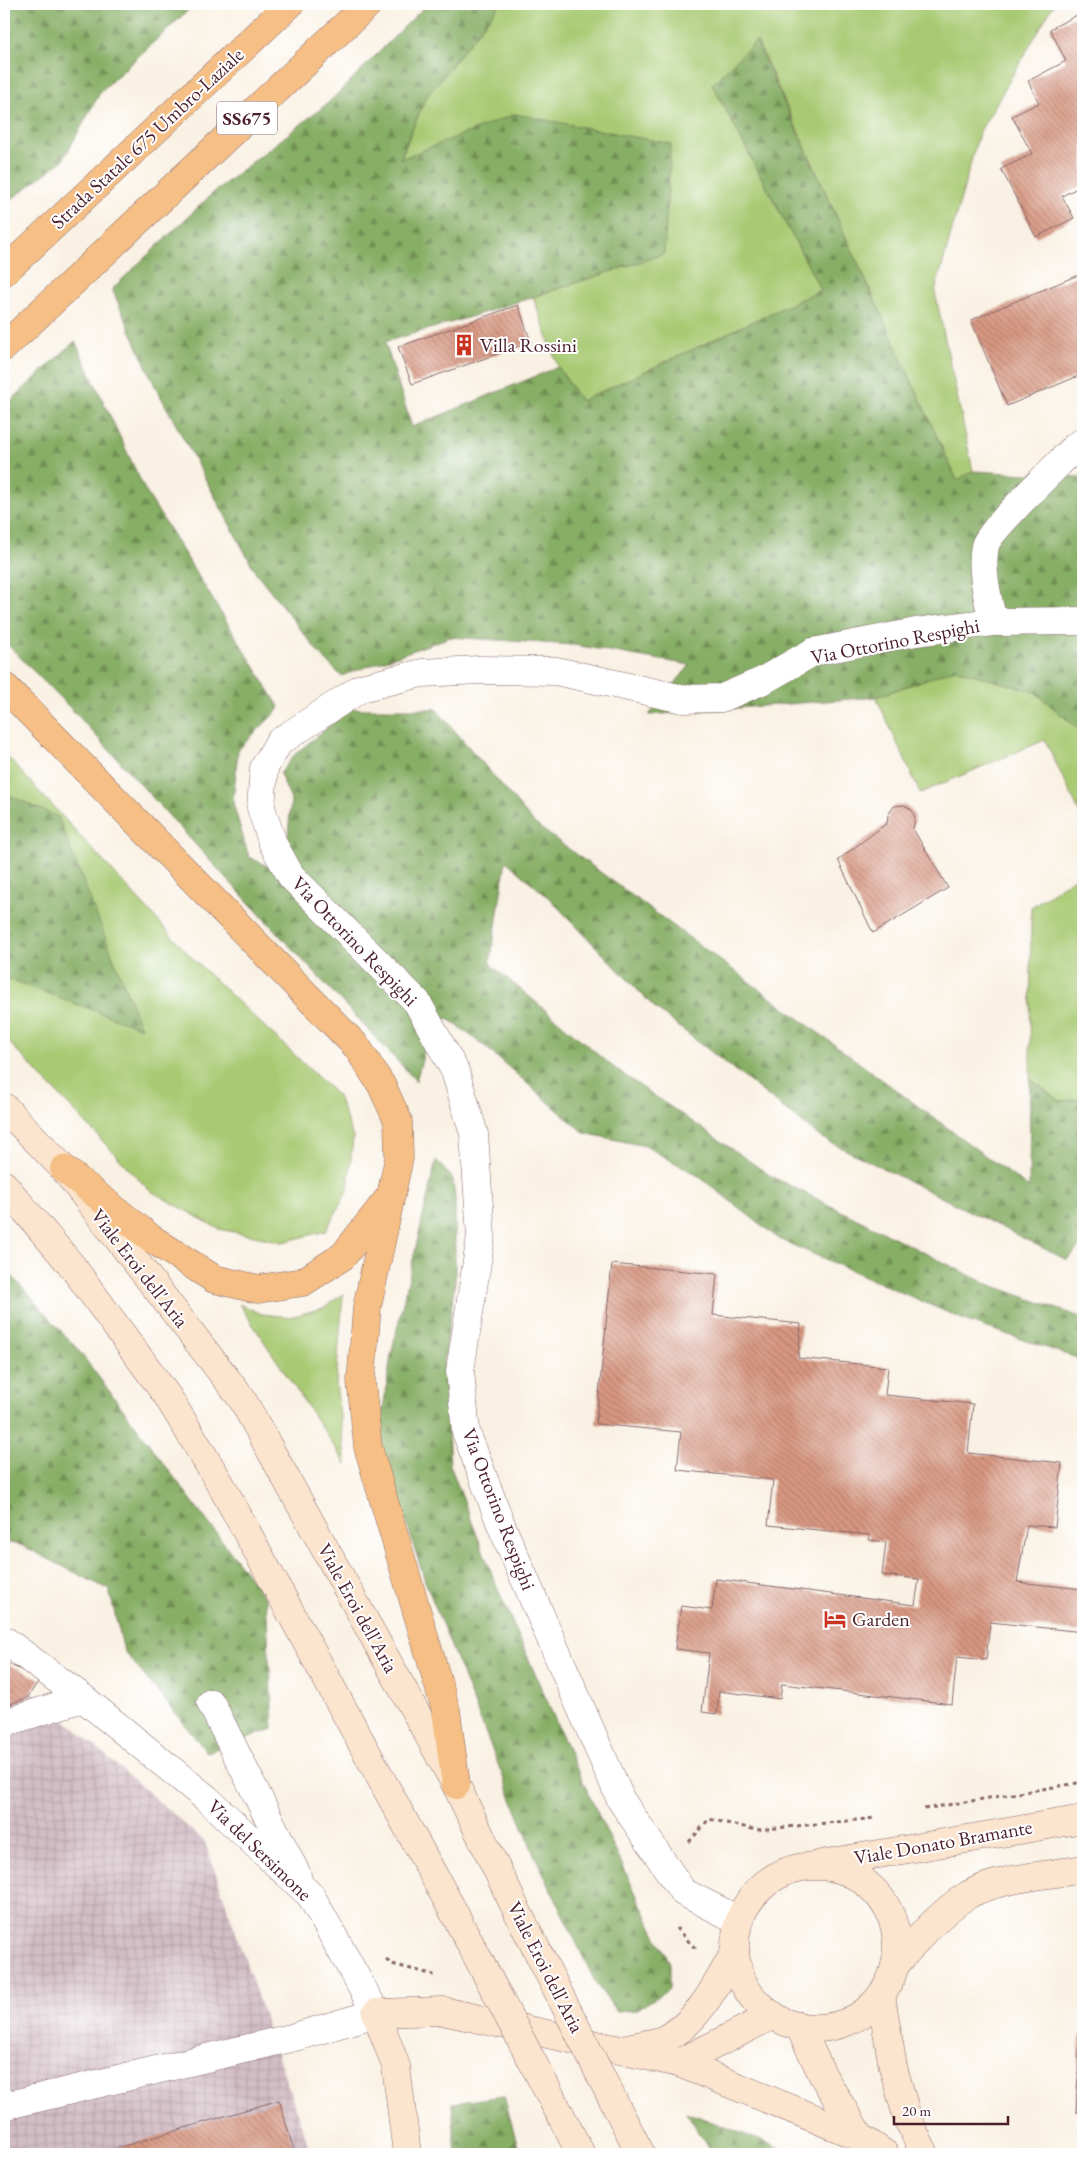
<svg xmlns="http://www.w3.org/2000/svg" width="1087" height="2158" viewBox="0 0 1087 2158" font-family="'EB Garamond',serif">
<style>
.industrial{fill:url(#industrial-grid)}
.green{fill:#a8ca73;stroke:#79744f}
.forest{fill:url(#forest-firs);stroke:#686648}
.building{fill:url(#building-back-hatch)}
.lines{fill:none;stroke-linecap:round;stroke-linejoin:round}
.street-casing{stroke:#87686b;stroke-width:29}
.secondary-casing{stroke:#87686b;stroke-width:29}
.highway-casing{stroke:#87686b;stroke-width:29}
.path{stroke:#87686b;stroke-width:3;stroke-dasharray:4 4;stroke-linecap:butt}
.street{stroke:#fff;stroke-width:28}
.secondary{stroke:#fbe5cf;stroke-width:28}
.highway{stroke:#f5bf86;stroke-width:28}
.secondary-bridge-casing{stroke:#87686b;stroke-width:29;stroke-linecap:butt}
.secondary-bridge{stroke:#fbe5cf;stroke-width:28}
.labels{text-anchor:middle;stroke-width:4;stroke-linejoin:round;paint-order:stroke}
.shield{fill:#fff;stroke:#80626b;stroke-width:1}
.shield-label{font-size:19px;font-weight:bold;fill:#4a1f2b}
.street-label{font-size:20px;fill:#4a1f2b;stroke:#fff}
.poi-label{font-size:20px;fill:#4a1f2b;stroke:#fff;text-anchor:start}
</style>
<defs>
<pattern id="industrial-grid" width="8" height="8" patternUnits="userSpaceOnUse" patternTransform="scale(1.25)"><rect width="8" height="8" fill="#d2bdc5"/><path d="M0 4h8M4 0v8" fill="none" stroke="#b6a2a9"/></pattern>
<pattern id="forest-firs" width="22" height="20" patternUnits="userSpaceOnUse" patternTransform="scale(1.25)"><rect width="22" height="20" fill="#86ae65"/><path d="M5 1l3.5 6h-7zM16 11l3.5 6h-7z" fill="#708d53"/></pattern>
<pattern id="building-back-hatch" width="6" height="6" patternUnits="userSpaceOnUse" patternTransform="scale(1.25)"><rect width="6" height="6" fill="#d89882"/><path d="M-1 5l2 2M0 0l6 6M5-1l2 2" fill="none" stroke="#b17b6b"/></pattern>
</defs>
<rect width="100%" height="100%" fill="#fff"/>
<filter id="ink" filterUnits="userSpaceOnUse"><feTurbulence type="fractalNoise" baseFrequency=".02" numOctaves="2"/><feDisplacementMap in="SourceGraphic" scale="10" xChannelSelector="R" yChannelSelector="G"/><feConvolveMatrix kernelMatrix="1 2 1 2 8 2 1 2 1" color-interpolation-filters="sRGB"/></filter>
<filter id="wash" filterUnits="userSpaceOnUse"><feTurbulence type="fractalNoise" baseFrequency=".0096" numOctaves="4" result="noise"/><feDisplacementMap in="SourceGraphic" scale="20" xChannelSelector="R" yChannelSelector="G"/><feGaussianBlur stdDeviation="1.12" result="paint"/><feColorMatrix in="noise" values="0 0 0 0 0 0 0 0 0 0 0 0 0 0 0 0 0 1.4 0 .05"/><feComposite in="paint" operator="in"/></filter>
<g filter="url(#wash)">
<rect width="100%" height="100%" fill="#f9f1e3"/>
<polygon class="industrial" points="4,1667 205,1842 311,2154 4,2154"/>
<g class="green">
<polygon points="500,4 1054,4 979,133 935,292 973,471 957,481 757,41 712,84 821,290 581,401 558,367 533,297 664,254 400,160 425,99"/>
<polygon points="955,669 1035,692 1083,733 1083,820 1045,740 920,793 876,697"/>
<polygon points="4,753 195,961 338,1096 353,1137 348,1190 326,1231 283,1242 219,1229 149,1190 4,1037"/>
<polygon points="1083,872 1083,1099 1060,1101 1030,1079 1031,907"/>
<polygon points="343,1294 336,1383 346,1464 239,1304 262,1314 290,1317 323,1308"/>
</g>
<g class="forest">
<polygon points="4,4 195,4 101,91 63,160 4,205"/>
<polygon points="427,4 500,4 425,99 400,159 515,114 671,144 664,254 480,314 385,342 412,427 558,367 581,401 821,290 712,84 756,41 957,480 973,471 1083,477 1083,733 1035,692 955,669 876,697 649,715 690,665 574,645 450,637 341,676 318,652 255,571 154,384 112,289 214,192 328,103"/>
<polygon points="75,341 145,490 280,708 238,750 233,803 249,857 269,867 287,846 291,800 280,774 294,755 350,709 436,709 535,824 1029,1188 1030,1079 1060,1101 1083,1099 1083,1243 1067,1260 822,1138 656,1009 549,898 506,861 490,964 617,1070 771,1176 985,1283 1083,1318 1083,1360 967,1321 779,1239 697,1175 645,1146 584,1133 482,1044 447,1018 429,1035 416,1081 226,878 78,716 4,641 4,407"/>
<polygon points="4,793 58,817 141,1028 4,977"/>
<polygon points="436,1160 453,1179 455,1199 455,1281 444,1363 450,1465 497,1587 575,1765 644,1911 670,1963 670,1989 636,2010 617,2012 596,1984 533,1852 425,1581 379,1437 391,1355"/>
<polygon points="4,1267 79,1351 266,1599 273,1729 207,1752 124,1651 109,1590 21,1545 4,1542"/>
<polygon points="504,2096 520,2154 456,2154 452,2103"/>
<polygon points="686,2112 796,2154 713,2154"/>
</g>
<g id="blocks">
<g class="building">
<polygon points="1083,12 1083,185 1062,196 1074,218 1036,237 1001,169 1032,154 1012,116 1039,103 1028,81 1066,61 1050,29"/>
<polygon points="1083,273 1083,374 1007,406 971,320"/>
<polygon points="518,305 531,342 412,384 398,347"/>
<polygon points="904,805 912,810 915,818 913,829 948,888 873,933 838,860 887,823 888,815 894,806"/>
<polygon points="612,1264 717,1274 713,1315 801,1324 798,1358 888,1367 885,1395 973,1404 968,1453 1062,1463 1055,1527 1027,1525 1017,1582 1083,1589 1083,1632 990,1622 986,1660 957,1657 952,1704 782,1684 780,1699 719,1691 717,1714 702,1712 709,1653 675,1649 681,1606 712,1610 716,1579 915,1605 919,1579 882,1575 886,1542 869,1540 870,1535 768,1525 773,1480 677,1470 681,1432 596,1424"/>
<polygon points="4,1662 40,1679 27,1698 4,1706"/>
<polygon points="1080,2034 1083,2034 1083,2112 1076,2112"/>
<polygon points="279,2100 295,2154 97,2154"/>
</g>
</g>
</g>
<g filter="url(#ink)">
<use href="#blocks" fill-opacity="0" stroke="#87686b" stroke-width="1"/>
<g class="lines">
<g class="street-casing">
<g id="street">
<path d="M993,622c-5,-23 -13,-53 -8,-76 3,-15 76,-84 91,-100l7,-4"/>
<polyline points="4,1640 83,1698"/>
<polyline points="211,1703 297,1875"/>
<polyline points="4,1723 83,1698 206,1798 311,1896 376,2013 295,2037 4,2106"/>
<polyline points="740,1921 683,1892 621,1800 502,1527 466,1432 460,1371 481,1236 474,1134 455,1071 417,1002 291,876 273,844 261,808 264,768 279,742 361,688 422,673 479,670 556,671 683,699 722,698 764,680 813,652 916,632 993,622 1083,621"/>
</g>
</g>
<g class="secondary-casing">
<g id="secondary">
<polyline points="4,1107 64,1169 242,1399 456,1785 515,1907"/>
<polyline points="4,1185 72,1266 168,1397 220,1483 452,1909"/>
<polyline points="821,1864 1083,1819"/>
<circle cx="816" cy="1947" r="81"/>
<path d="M896,1964c22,-25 43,-51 72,-69 29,-17 81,-20 115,-26"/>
<polyline points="881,1996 893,2067 908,2120 925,2154"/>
<polyline points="799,2026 823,2076 860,2137 885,2154"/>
<path d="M627,2048c11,-3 27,-4 38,-9 35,-18 51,-55 70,-87"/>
<polyline points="679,2063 860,2137"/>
<polyline points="618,2110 641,2154"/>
<polyline points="560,2114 581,2154"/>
<polyline points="407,2154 396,2066 376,2013 443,2011 679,2063 773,2015"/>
</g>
</g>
<g class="highway-casing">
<g id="highway">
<polyline points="4,272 290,4"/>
<polyline points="4,347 368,4"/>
<polyline points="4,686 357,1047 382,1086 398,1121 399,1158 367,1307 361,1381 368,1447 446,1710 456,1785"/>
<polyline points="64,1169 152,1239 214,1279 258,1289 303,1282 343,1256 388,1199"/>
</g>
</g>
<g class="path">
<polyline points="924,1809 1083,1782"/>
<polyline points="689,1842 709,1819 757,1830 876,1818"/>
<polyline points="676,1928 695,1948 694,1952"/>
<polyline points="386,1960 392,1964 434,1975"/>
</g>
<use href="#street" class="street"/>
<use href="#secondary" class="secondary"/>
<use href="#highway" class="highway"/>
<g class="secondary-bridge-casing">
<g id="secondary-bridge">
<polyline points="515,1907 618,2110"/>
<polyline points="452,1909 560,2114"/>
</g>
</g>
<use href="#secondary-bridge" class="secondary-bridge"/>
</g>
</g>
<defs>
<g id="building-bare" transform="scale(1.725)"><path d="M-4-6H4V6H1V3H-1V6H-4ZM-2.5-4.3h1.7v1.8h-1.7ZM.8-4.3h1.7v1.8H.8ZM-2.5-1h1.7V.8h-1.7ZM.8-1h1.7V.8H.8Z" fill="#c8321e" stroke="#fff" stroke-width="2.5" paint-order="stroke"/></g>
<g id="hotel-bare" transform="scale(1.725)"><path d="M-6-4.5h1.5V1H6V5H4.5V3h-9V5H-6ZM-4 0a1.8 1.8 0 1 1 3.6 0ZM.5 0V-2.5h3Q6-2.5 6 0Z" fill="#c8321e" stroke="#fff" stroke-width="2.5" paint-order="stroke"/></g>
</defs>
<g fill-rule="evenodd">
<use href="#building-bare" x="464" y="345"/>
<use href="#hotel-bare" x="835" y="1619"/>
</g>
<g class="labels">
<rect class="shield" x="217" y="101.5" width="60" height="33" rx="4"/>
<g class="shield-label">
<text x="247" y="125">SS675</text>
</g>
<g class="street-label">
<text transform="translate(147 138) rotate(-43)" y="7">Strada Statale 675 Umbro-Laziale</text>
<text transform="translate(895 641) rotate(-11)" y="7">Via Ottorino Respighi</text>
<text transform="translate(355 941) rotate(46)" y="7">Via Ottorino Respighi</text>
<text transform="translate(140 1268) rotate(52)" y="7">Viale Eroi dell'Aria</text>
<text transform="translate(499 1509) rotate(69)" y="7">Via Ottorino Respighi</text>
<text transform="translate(358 1608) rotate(61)" y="7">Viale Eroi dell'Aria</text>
<text transform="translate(943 1842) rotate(-10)" y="7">Viale Donato Bramante</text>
<text transform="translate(260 1850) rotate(44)" y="7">Via del Sersimone</text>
<text transform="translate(546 1967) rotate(63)" y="7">Viale Eroi dell'Aria</text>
</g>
<g class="poi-label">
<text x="480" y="352">Villa Rossini</text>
<text x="852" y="1626">Garden</text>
</g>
</g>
<rect width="1087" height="2158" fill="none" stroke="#fff" stroke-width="20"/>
<path d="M894 2116v8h114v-8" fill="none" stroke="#4a1f2b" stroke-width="2.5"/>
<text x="902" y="2116" font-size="15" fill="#4a1f2b" stroke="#ffffff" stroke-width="4" paint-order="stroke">20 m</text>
</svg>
